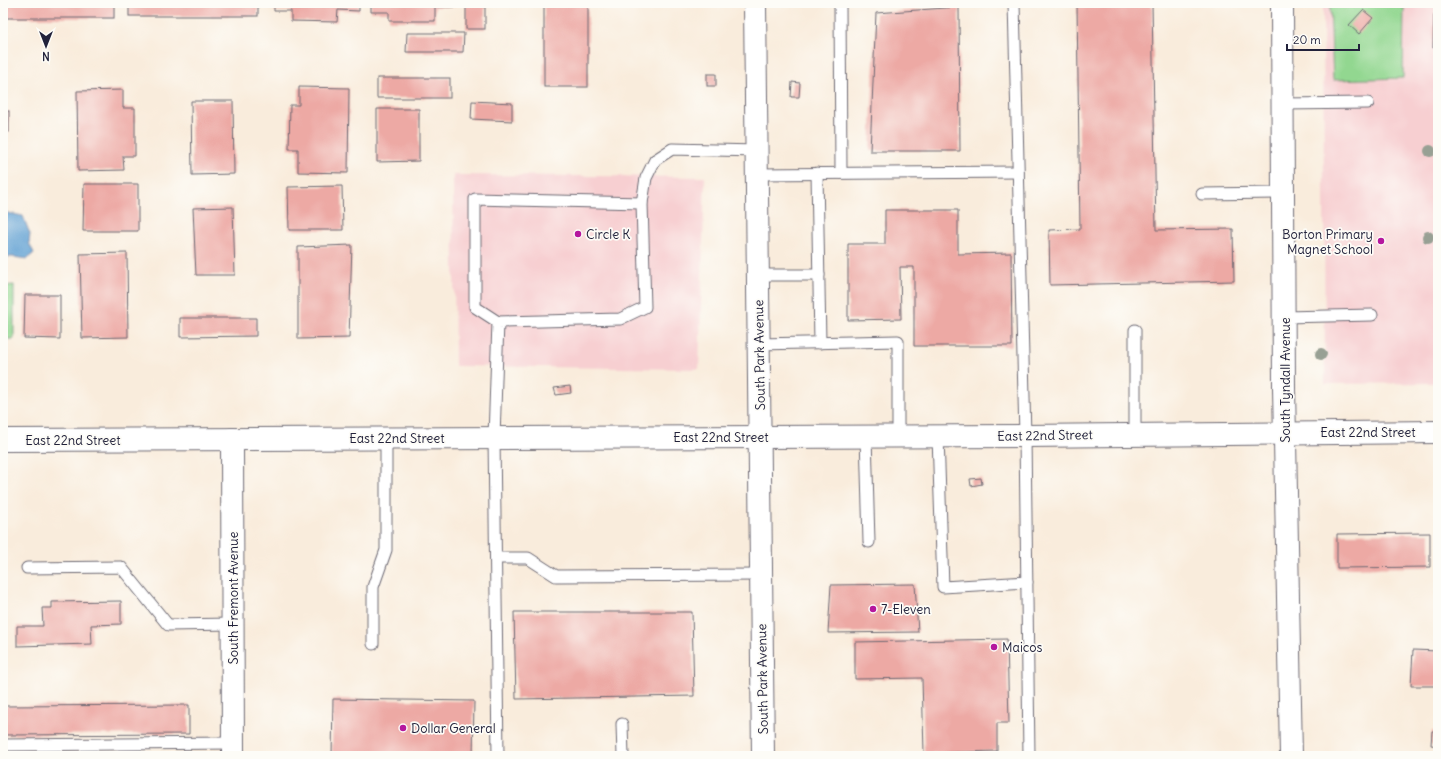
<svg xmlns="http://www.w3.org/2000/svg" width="1441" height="759" viewBox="0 0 1441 759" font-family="Delius,sans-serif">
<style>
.built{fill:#f7cfd1}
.green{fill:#92d790;stroke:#5a7c66}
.water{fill:#60a0d3;stroke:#416187}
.building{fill:#eda9a4}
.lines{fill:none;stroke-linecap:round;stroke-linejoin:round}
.service-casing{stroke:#6d6973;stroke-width:13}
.minor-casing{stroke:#6d6973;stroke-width:24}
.secondary-casing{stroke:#6d6973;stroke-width:24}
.primary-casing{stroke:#6d6973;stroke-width:24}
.service{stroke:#fff;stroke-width:11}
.minor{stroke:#fff;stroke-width:22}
.secondary{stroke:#fff;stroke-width:22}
.primary{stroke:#fff;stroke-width:22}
.tree{fill:#98a094}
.poi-dot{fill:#b5179e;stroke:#fdfcf7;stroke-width:1.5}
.labels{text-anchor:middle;stroke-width:3.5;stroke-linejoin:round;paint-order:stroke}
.poi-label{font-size:13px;fill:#22223b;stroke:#fdfcf7;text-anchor:start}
.street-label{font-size:13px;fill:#22223b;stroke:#fdfcf7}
</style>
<rect width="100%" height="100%" fill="#fdfcf7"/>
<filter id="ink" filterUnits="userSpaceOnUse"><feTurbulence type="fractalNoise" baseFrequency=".025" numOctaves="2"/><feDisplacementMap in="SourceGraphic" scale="8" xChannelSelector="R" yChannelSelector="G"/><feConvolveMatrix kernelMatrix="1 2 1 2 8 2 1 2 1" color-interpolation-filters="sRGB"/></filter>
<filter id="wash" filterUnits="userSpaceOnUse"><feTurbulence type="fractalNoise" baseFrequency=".012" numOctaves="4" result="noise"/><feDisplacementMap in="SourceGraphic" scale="16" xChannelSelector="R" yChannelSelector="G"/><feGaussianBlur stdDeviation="0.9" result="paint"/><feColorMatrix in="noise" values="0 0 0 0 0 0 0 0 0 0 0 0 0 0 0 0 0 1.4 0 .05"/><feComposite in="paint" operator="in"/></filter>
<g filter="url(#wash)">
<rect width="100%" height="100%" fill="#f9ecdc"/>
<g class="built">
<polygon points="1323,3 1438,3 1438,383 1325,384"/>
<polygon points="453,175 705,177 699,369 455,366"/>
</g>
<g class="green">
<polygon points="1330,3 1404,3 1403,78 1333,80"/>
<polygon points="14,285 14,339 3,339 3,286"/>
</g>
<polygon class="water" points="3,212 23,216 30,234 29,243 34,253 27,259 13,257 3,257"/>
<g id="blocks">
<g class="building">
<rect x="3" y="3" width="111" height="15"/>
<rect x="129" y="3" width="129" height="13"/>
<polygon points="274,3 359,3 359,11 338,10 337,22 291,21 291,11 274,11"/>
<polygon points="371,3 456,3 456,7 435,7 435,21 389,21 389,12 371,12"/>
<rect x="466" y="3" width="19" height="26"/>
<rect x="544" y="3" width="44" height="84"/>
<polygon points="1077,3 1152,3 1156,230 1233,229 1234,281 1050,285 1049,230 1080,229"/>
<polygon points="959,7 960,151 870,151 876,13"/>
<polygon points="1363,10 1373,18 1359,34 1349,25"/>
<polygon points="1434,14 1438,14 1438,48 1433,48"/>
<polygon points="407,33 464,33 463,52 406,52"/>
<rect x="707" y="74" width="9" height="12"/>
<rect x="377" y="78" width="73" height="20"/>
<polygon points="792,82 800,83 799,97 791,97"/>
<polygon points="299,87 349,88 348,173 298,172 298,149 289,149 290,105 299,105"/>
<polygon points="123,90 123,108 135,108 135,156 123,156 124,170 78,171 77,91"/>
<polygon points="191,101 233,101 234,174 192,175"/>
<polygon points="472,101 512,103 512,121 471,119"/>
<polygon points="377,109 419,109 419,161 377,162"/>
<rect x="3" y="111" width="6" height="21"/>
<polygon points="84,184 138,184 138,231 83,231"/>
<polygon points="342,186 343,230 289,230 288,187"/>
<polygon points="233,207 235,275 196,275 193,208"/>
<polygon points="885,210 958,210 958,254 1011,253 1012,346 914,346 914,267 900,267 901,319 848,320 848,244 885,244"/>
<polygon points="352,245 349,338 298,339 298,247"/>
<polygon points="127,253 128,337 82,338 80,254"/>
<polygon points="25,295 60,295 60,339 24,338"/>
<polygon points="180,318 256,318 256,336 180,337"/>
<polygon points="570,386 571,393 556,395 554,388"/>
<polygon points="981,478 982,484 971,486 970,479"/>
<polygon points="1430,533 1430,567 1337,568 1337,534"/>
<polygon points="915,584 918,632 828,633 831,585"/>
<polygon points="121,601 121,624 91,625 92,644 17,646 17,626 43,626 42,608 52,608 52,602"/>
<polygon points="514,612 692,612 694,696 516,699"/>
<polygon points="1007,639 1009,723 997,723 997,751 924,753 922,678 855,679 855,642"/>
<polygon points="1413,650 1438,651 1438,686 1411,686"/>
<polygon points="333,699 474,701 473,756 332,756"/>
<polygon points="189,705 189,734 3,735 3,706"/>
<polygon points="1432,731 1438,731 1438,746 1431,745"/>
</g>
</g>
</g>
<g filter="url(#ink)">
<use href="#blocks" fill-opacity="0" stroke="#6d6973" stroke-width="1"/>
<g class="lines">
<g class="service-casing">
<g id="service">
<polyline points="840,3 841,173"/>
<polyline points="1014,3 1025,436 1029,756"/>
<polyline points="1283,104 1368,103"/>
<polyline points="817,173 820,343"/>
<polyline points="757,174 1018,172"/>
<polyline points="1202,194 1283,193"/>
<polyline points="758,275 819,275"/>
<polyline points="1284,317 1372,315"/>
<polyline points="498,322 475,307 475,199 642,203"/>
<polyline points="1135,330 1135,435"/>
<polyline points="759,344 898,341 898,436"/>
<polyline points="866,436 869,542"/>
<polyline points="938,436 943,587 1027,582"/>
<polyline points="496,558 528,558 556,576 761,575"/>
<polyline points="27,568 121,567 168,625 233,624"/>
<polyline points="373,644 373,587 386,550 386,438"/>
<polyline points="622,724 623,756"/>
<polyline points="3,745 233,743"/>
<polyline points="498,756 494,437 498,322 620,319 645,307 642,203 646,178 655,160 672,149 757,151"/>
</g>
</g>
<g class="minor-casing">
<g id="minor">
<polyline points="1282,3 1284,387 1291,756"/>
<polyline points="232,439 233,756"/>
</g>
</g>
<g class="secondary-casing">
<polyline id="secondary" points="755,3 763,756"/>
</g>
<g class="primary-casing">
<polyline id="primary" points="3,440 1025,436 1438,432"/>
</g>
<use href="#service" class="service"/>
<use href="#minor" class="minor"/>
<use href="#secondary" class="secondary"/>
<use href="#primary" class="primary"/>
</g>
<g class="tree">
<circle cx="1430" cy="151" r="6"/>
<circle cx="1428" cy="237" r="6"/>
<circle cx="1321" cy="354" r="6"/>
</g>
</g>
<g class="poi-dot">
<circle cx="578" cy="234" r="4"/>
<circle cx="1381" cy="241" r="4"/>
<circle cx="873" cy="609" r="4"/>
<circle cx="994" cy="647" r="4"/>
<circle cx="403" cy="728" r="4"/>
</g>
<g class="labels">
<g class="poi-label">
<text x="586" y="239">Circle K</text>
<text x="1373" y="239" text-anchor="end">Borton Primary<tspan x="1373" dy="15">Magnet School</tspan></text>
<text x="881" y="614">7-Eleven</text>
<text x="1002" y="652">Maicos</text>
<text x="411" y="733">Dollar General</text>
</g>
<g class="street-label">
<text transform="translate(759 355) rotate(-91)" y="5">South Park Avenue</text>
<text transform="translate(1285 380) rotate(-90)" y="5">South Tyndall Avenue</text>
<text x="1368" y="437">East 22nd Street</text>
<text transform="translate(1045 435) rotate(-1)" y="5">East 22nd Street</text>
<text x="721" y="442">East 22nd Street</text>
<text x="397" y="443">East 22nd Street</text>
<text x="73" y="445">East 22nd Street</text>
<text transform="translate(233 598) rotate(-90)" y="5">South Fremont Avenue</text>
<text transform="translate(762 679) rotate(-91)" y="5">South Park Avenue</text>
</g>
</g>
<rect width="1441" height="759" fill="none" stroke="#fdfcf7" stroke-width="16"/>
<g transform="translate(46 46) rotate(180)" stroke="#fdfcf7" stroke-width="3" paint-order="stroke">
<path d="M0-3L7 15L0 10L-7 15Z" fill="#22223b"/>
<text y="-6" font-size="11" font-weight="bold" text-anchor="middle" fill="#22223b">N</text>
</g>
<path d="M1287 44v6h72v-6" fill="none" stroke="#22223b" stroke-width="2"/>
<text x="1293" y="44" font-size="12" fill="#22223b" stroke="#fdfcf7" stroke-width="3" paint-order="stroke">20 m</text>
</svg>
